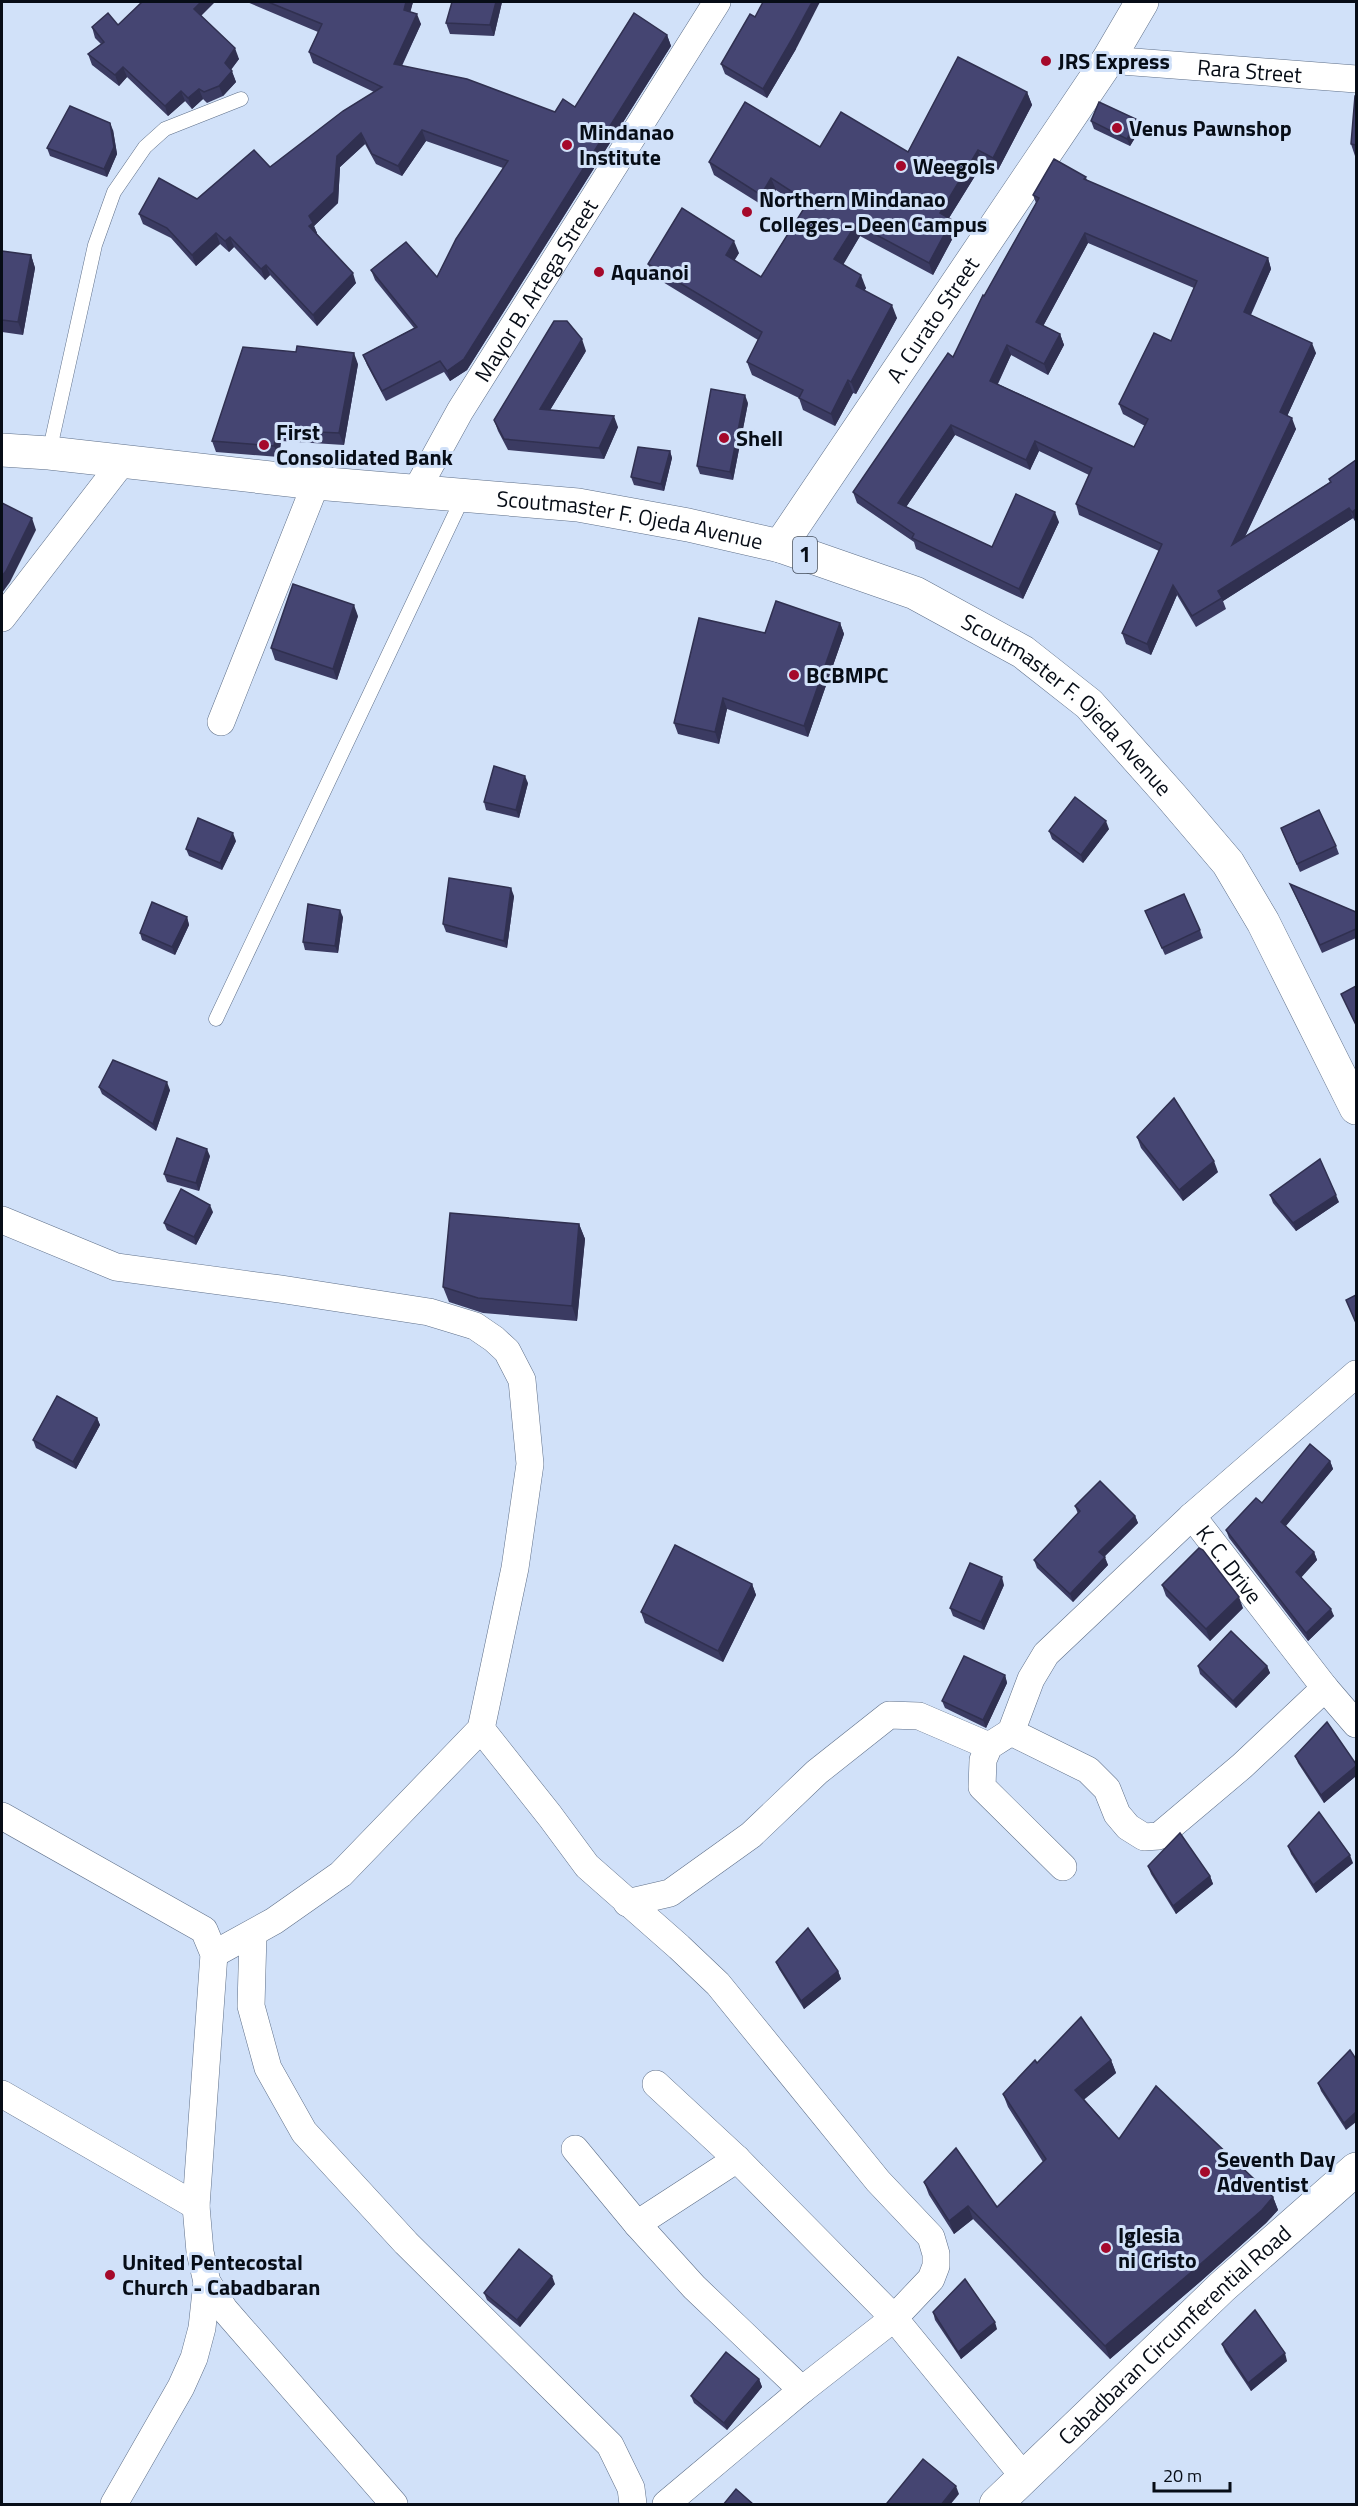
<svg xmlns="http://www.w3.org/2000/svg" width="1358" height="2506" viewBox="0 0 1358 2506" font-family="'Titillium Web',sans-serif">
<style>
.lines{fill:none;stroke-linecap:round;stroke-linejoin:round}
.lane-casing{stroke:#5e6f89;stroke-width:15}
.street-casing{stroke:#5e6f89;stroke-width:28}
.secondary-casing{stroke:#5e6f89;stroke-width:34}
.highway-casing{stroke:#5e6f89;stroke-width:34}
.lane{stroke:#fff;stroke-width:14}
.street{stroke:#fff;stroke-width:27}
.secondary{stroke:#fff;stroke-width:33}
.highway{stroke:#fff;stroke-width:33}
.wall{fill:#3b3b62;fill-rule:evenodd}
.shaded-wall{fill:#303050}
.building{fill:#454572;stroke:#303050;stroke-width:1.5;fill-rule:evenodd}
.poi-dot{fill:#a5092b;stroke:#d1e1f9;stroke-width:2}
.labels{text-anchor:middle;stroke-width:6;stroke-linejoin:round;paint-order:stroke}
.shield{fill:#d1e1f9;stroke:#444d5b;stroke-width:1.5}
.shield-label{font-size:21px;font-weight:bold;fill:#070d17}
.poi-label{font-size:22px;font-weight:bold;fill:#070d17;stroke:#d1e1f9;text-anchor:start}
.street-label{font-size:22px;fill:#070d17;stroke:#d1e1f9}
</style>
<rect width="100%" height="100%" fill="#d1e1f9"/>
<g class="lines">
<g class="lane-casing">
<g id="lane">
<polyline points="49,453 95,245 114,192 145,147 165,129 241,99"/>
<polyline points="216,1019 464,495"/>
</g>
</g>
<g class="street-casing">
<g id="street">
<path id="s1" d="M1108,60l248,19"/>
<path id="s2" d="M416,491l44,-80 257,-409"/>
<polyline points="2,618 123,461"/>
<polyline points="221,722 316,483"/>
<polyline points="2,1220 116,1267 280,1289 429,1312 475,1326 494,1339 507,1351 522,1380 530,1464 515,1568 481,1729 341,1874 274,1921 214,1954"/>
<path id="s3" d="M1356,1374l-164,142 133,172 31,36"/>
<polyline points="481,1729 550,1816 587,1866 679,1947 718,1984 878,2181 931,2237 936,2254 936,2266 931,2279 894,2318 802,2390 666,2504"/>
<polyline points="1011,1732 1088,1770 1107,1789 1117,1814 1128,1827 1144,1837 1159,1836 1242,1766 1325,1688"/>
<polyline points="2,1816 204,1930 214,1954 196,2206 200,2252 207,2282 224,2309 394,2504"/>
<polyline points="1063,1867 982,1787 983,1760 989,1746 1011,1732 1031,1679 1046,1654 1192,1516"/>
<polyline points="627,1903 670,1893 751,1835 817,1772 889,1715 919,1716 989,1746"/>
<polyline points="253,1934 251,2006 268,2068 304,2132 406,2243 610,2445 631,2488 633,2504"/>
<polyline points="656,2084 737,2159 894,2318 1025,2478"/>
<polyline points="2,2094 196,2206"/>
<polyline points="575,2149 637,2224 694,2287 802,2390"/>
<polyline points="637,2224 737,2159"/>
<polyline points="114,2504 181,2387 194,2358 202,2328 207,2282"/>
</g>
</g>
<g class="secondary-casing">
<g id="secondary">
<path id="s4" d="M780,546l328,-486 34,-58"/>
<path id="s5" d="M996,2504l226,-217 134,-118"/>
</g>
</g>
<g class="highway-casing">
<g id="highway">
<path id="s6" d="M2,450l47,3 267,30 262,22 110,20 92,21 135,47 108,59 66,52 82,92 57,67 35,59 93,186"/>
</g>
</g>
<use href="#lane" class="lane"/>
<use href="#street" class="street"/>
<use href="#secondary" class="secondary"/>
<use href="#highway" class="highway"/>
</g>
<g class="wall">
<polygon points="247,2 413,2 410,12 421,24 402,66 555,112 575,107 667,35 671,46 467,370 450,381 444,372 386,401 367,365 363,355 414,328 375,280 371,270 437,277 503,168 426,141 402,176 376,164 365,144 340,167 338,203 314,226 317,233 317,234 356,283 317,326 270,275 265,280 234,247 229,252 220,244 196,266 171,238 143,224 139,214 197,199 270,167 374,92 313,63 309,52 318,32"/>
<polygon points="502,2 494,36 450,34 446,23"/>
<polygon points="201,16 239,59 231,70 236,82 223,96 207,103 203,99 192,109 185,101 168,116 127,77 119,86 92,65 88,54 101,44 95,38 92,27 118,25"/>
<polygon points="755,17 796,49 767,98 725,74 721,64"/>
<polygon points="1027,92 1032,105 998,170 983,163 949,218 952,220 956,232 933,275 860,236 843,264 866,288 864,291 897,318 856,394 853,393 835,426 803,410 799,398 752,375 747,362 758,340 653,276 648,264 739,253 734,260 761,277 804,208 776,190 765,207 714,175 709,162 820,147 908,152"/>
<polygon points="1356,96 1356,156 1355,156 1351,144"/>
<polygon points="1091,121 1141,128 1130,146 1094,129"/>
<polygon points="113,130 117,154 107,177 50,156 47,148"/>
<path d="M1086,177l1,4 181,77 3,11 -20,46 65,38 -29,63 9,13 -51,108 85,-55 -1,-3 27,-19v63l-3,-5 -130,83 3,8 -30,18 -19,-32 -26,60 -25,-11 -4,-11 37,-82 -80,-36 -3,-11 13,-29 -50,-24 -9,19 -75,-35 -49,72 86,40 67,-25 -36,77 -107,-50 -2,-7 -57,-39 -4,-11 100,-135 31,-61 52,-93 -3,-8zM1088,243l106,45 -23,53 -52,63 4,10 22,12 -11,21 -136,-63 13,-29 37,20 16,-30 -4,-11 -17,-8z"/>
<polygon points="2,251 31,255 35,268 23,335 2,332 2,334"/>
<polygon points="586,351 550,410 618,427 604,459 508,450 498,431 494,420"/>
<polygon points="358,364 344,445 281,441 279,457 216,452 212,441"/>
<polygon points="748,403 733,480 700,474 697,466"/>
<polygon points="670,451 672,458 664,491 634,485 631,477"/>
<polygon points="358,616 337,680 275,660 271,648"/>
<polygon points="840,623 844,634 808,737 727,709 719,744 678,734 674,723 765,633"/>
<polygon points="528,783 519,818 486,810 484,802"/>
<polygon points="1281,828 1336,846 1339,854 1300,872"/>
<polygon points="1109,829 1083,863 1052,839 1049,831"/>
<polygon points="236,841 222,870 189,856 186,849"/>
<polygon points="1290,884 1356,912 1356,938 1322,953"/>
<polygon points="514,896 507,948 446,932 443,924"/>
<polygon points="1145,911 1200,930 1203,938 1165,955"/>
<polygon points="187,917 189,925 175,955 142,940 140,933"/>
<polygon points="343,917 338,953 305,950 303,942"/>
<polygon points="99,1087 170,1090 156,1131 102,1094"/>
<polygon points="1137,1137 1218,1172 1183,1201 1141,1148"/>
<polygon points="210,1156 199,1191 167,1182 164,1174"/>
<polygon points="1270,1195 1339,1202 1296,1231 1273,1203"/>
<polygon points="213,1212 196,1245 167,1230 164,1223"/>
<polygon points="579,1224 585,1239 577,1321 483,1313 449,1302 443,1287"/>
<polygon points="97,1418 100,1425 76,1469 36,1448 33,1440"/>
<polygon points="1330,1461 1333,1469 1286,1526 1314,1552 1317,1560 1301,1577 1334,1616 1308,1641 1229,1538 1226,1530 1262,1503"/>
<polygon points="1075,1506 1135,1516 1138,1523 1104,1557 1108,1565 1073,1602 1037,1568 1034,1560 1078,1514"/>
<polygon points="752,1584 756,1595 723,1662 645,1623 641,1612"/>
<polygon points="1004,1585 984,1630 953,1616 950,1608"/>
<polygon points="1162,1585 1243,1608 1210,1641 1166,1596"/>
<polygon points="1198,1666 1267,1666 1270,1673 1236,1708 1200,1674"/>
<polygon points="1005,1675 1007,1683 986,1728 945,1708 942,1701"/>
<polygon points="1295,1756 1356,1764 1356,1776 1324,1803 1298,1763"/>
<polygon points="1288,1846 1353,1863 1316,1893 1291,1854"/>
<polygon points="1148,1866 1210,1876 1213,1884 1176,1914 1151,1874"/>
<polygon points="776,1962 838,1971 841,1979 804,2009 779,1969"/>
<polygon points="1350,2050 1346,2130 1321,2091 1318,2083"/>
<polygon points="1111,2060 1116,2073 1084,2099 1119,2139 1273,2197 1278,2210 1266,2223 1201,2281 1110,2359 973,2219 954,2234 929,2195 924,2182 997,2207 1043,2162 1008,2107 1003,2094 1037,2063"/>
<polygon points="555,2284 520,2327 487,2300 484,2293"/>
<polygon points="933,2312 997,2329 961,2359 935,2320"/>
<polygon points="1222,2344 1287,2361 1251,2391 1225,2352"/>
<polygon points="759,2379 762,2387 727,2430 694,2403 691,2396"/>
</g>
<g class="shaded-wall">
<polygon points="201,2 215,2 198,19 194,9"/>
<polygon points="406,2 413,2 408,21 404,10"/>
<polygon points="496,2 502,2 494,36 490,25"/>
<polygon points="812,2 820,2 796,49 767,98 763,89"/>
<polygon points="417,14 421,24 397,75 394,64"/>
<polygon points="667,35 671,46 467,370 450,381 447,371"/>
<polygon points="235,48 239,59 228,73 225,63"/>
<polygon points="123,67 127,77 119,86 115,75"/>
<polygon points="232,71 236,82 223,96 219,86"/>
<polygon points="199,89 203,99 192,109 188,98"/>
<polygon points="181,91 185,101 168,116 165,106"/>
<polygon points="1027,92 1032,105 998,170 993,158"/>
<polygon points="1138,120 1141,128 1130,146 1127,139"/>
<polygon points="110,123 113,130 117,154 107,177 104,169"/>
<polygon points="422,130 426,141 402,176 398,166"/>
<polygon points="361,133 365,144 340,167 338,203 314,226 317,233 313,237 309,226 309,216 337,156"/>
<polygon points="978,150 983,163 944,226 940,213"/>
<polygon points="771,178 776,190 765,207 761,195"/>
<polygon points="952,220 956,232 933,275 929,263"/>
<polygon points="856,224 860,236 839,272 834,259"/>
<polygon points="216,233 220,244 196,266 192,255"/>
<polygon points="1085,233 1088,243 1040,332 1036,322"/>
<polygon points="230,237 234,247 229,252 225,241"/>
<polygon points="734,241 739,253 730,268 726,255"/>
<polygon points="31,255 35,268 23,335 18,322"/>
<polygon points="1268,258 1271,269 1247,322 1244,312"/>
<polygon points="266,265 270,275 265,280 261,269"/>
<polygon points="353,273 356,283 317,326 313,315"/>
<polygon points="861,275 866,288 860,298 856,286"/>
<polygon points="892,305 897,318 856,394 851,382"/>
<polygon points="1060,334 1064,345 1048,375 1044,364"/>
<polygon points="582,339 586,351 544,420 540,409"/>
<polygon points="1312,343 1316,353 1284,423 1280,412"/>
<polygon points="1007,345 1011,355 994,391 990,381"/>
<polygon points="354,353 358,364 344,445 339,433"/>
<polygon points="848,380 853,393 835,426 831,414"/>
<polygon points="745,395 748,403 733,480 730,472"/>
<polygon points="614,416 618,427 604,459 599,448"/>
<polygon points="1292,418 1296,429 1236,555 1232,545"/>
<polygon points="951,425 955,435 902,513 898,503"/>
<polygon points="277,430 281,441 279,457 274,446"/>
<polygon points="1035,441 1039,451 1030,470 1026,460"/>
<polygon points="670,451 672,458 664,491 661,484"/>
<polygon points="1349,508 1353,518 1223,601 1218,591"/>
<polygon points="1356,509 1356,523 1352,512"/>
<polygon points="1055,512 1059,522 1023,599 1019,589"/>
<polygon points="32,518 36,530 10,582 2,593 2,576"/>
<polygon points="1173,585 1177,595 1151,655 1147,644"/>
<polygon points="354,605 358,616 337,680 333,669"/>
<polygon points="840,623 844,634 808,737 804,726"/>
<polygon points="723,698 727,709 719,744 715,732"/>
<polygon points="525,776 528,783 519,818 516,810"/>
<polygon points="1106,821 1109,829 1083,863 1081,855"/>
<polygon points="233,833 236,841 222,870 220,863"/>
<polygon points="511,888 514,896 507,948 504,941"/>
<polygon points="340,910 343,917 338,953 335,946"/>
<polygon points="187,917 189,925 175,955 172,947"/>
<polygon points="167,1082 170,1090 156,1131 153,1124"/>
<polygon points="207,1149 210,1156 199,1191 196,1183"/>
<polygon points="1214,1161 1218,1172 1183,1201 1179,1190"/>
<polygon points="1336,1195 1339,1202 1296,1231 1293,1223"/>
<polygon points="210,1205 213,1212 196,1245 194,1237"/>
<polygon points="579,1224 585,1239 577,1321 572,1306"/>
<polygon points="97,1418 100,1425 76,1469 73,1462"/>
<polygon points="1330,1461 1333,1469 1283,1529 1281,1522"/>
<polygon points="1135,1516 1138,1523 1102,1559 1099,1552"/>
<polygon points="1314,1552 1317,1560 1299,1580 1296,1572"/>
<polygon points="1105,1557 1108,1565 1073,1602 1070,1594"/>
<polygon points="1002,1577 1004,1585 984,1630 981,1622"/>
<polygon points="752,1584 756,1595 723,1662 718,1651"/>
<polygon points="1239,1597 1243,1608 1210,1641 1206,1629"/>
<polygon points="1331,1609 1334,1616 1308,1641 1306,1633"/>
<polygon points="1267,1666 1270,1673 1236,1708 1233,1701"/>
<polygon points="1005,1675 1007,1683 986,1728 983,1720"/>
<polygon points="1356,1766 1356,1776 1324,1803 1321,1795"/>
<polygon points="1350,1855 1353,1863 1316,1893 1313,1885"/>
<polygon points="1210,1876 1213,1884 1176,1914 1173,1906"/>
<polygon points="838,1971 841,1979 804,2009 801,2001"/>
<polygon points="1111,2060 1116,2073 1080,2103 1075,2090"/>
<polygon points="1356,2112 1356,2122 1346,2130 1344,2123"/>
<polygon points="1273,2197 1278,2210 1266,2223 1201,2281 1110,2359 1105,2346"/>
<polygon points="968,2206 973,2219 954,2234 949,2221"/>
<polygon points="552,2276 555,2284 520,2327 517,2320"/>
<polygon points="995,2322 997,2329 961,2359 958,2352"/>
<polygon points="1285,2353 1287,2361 1251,2391 1248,2383"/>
<polygon points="759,2379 762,2387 727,2430 724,2423"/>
<polygon points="956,2486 959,2494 950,2505 941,2505"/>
</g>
<g class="building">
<polygon points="142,2 201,2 194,9 235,48 225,63 232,71 219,86 204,92 199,89 188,98 181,91 165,106 123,67 115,75 88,54 104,42 92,27 108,13 118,25"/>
<polygon points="268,2 406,2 404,10 417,14 394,64 467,79 555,112 563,99 575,107 634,13 667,35 464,359 447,371 440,361 382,391 363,355 417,327 371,270 406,242 437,277 456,239 508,161 422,130 398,166 372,154 361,133 337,156 334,192 309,216 313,223 309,226 353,273 313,315 266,265 261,269 230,237 225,241 216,233 192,255 167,228 139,214 159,178 197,199 254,150 270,167 343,111 382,87 309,52 322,24"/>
<polygon points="452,2 496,2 490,25 446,23"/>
<polygon points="763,2 812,2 792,39 763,89 721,64 750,14 755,17"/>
<polygon points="958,57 1027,92 993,158 978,150 940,213 952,220 929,263 856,224 834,259 861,275 856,286 892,305 851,382 848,380 831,414 799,398 803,390 747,362 762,332 648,264 682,208 734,241 726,255 761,277 808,202 771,178 761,195 709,162 745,102 820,147 841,112 908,152"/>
<polygon points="1355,96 1356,96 1356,145 1351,144"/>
<polygon points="1099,102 1138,120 1127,139 1091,121"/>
<polygon points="70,106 110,123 114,147 104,169 47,148"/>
<path d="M1054,159l32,18 -2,2 184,79 -24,54 68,31 -32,69 12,6 -60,127 99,-63 -2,-3 27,-19v49l-4,3 -3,-4 -131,83 4,7 -30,18 -19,-31 -26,59 -25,-11 40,-89 -86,-40 16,-36 -57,-27 -9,19 -75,-35 -53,78 94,44 24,-53 39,18 -36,77 -107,-51 2,-4 -61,-42 95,-139 5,4 30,-62 1,1 55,-98 -6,-3zM1085,233l112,48 -26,60 -17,-8 -35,71 29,15 -14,28 -144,-66 17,-36 37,19 16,-30 -24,-12z"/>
<polygon points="2,251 31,255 18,322 2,320"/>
<polygon points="554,321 567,321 582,339 540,409 614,416 599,448 504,439 494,420"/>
<polygon points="297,346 354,353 339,433 277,430 274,446 212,441 243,347 296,352"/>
<polygon points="711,389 745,395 730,472 697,466"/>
<polygon points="638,447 670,451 661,484 631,477"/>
<polygon points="2,503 32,518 6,571 2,576"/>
<polygon points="293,584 354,605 333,669 271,648"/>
<polygon points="776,601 840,623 804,726 723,698 715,732 674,723 699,618 765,633"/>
<polygon points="494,766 525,776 516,810 484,802"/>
<polygon points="1075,797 1106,821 1081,855 1049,831"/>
<polygon points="1319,810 1336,846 1297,864 1281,828"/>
<polygon points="198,818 233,833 220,863 186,849"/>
<polygon points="449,878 511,888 504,941 443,924"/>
<polygon points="1290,884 1356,912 1356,929 1320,945"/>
<polygon points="1184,894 1200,930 1162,948 1145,911"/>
<polygon points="152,902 187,917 172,947 140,933"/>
<polygon points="308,904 340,910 335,946 303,942"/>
<polygon points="1356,986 1356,1025 1341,994"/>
<polygon points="113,1060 167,1082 153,1124 99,1087"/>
<polygon points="1174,1098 1214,1161 1179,1190 1137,1137"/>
<polygon points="177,1138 207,1149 196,1183 164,1174"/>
<polygon points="1320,1159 1336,1195 1293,1223 1270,1195"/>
<polygon points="181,1189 210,1205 194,1237 164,1223"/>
<polygon points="450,1213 579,1224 572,1306 478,1298 443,1287"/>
<polygon points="1356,1295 1356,1323 1346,1300"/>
<polygon points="57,1396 97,1418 73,1462 33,1440"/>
<polygon points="1310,1444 1330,1461 1281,1522 1314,1552 1296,1572 1331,1609 1306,1633 1226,1530 1256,1498 1262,1503"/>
<polygon points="1100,1481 1135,1516 1099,1552 1105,1557 1070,1594 1034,1560 1080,1511 1075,1506"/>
<polygon points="675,1545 752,1584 718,1651 641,1612"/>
<polygon points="1199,1548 1203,1550 1239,1597 1206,1629 1162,1585"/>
<polygon points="970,1563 1002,1577 981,1622 950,1608"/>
<polygon points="1231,1631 1267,1666 1233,1701 1198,1666"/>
<polygon points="964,1656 1005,1675 983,1720 942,1701"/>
<polygon points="1327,1722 1356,1764 1356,1766 1321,1795 1295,1756"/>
<polygon points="1319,1812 1350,1855 1313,1885 1288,1846"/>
<polygon points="1180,1833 1210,1876 1173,1906 1148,1866"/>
<polygon points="808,1928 838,1971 801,2001 776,1962"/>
<polygon points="1081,2017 1111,2060 1075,2090 1119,2139 1156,2086 1273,2197 1262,2210 1196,2268 1105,2346 968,2206 949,2221 924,2182 956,2148 997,2207 1046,2159 1003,2094 1035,2060 1037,2063"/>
<polygon points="1350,2050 1356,2059 1356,2112 1344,2123 1318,2083"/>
<polygon points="519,2249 552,2276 517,2320 484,2293"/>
<polygon points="965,2279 995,2322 958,2352 933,2312"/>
<polygon points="1255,2310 1285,2353 1248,2383 1222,2344"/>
<polygon points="726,2352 759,2379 724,2423 691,2396"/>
<polygon points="923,2459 956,2486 941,2505 890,2505 887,2503"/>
<polygon points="736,2489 754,2505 723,2505"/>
</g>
<g class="poi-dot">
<circle cx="1046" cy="61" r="6"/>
<circle cx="1117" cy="128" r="6"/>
<circle cx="567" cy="145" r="6"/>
<circle cx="901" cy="166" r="6"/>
<circle cx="747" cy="212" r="6"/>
<circle cx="599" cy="272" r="6"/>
<circle cx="724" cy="438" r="6"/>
<circle cx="264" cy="445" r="6"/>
<circle cx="794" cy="675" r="6"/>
<circle cx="1205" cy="2172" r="6"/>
<circle cx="1106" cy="2248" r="6"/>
<circle cx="110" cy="2275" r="6"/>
</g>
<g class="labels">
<rect class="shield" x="793" y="537" width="24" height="36" rx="4.5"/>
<g class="shield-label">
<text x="805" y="562">1</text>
</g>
<g class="poi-label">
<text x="1058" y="69">JRS Express</text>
<text x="1129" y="136">Venus Pawnshop</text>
<text x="579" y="140">Mindanao<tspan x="579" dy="25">Institute</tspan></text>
<text x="913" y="174">Weegols</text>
<text x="759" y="207">Northern Mindanao<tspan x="759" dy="25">Colleges - Deen Campus</tspan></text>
<text x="611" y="280">Aquanoi</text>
<text x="276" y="440">First<tspan x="276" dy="25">Consolidated Bank</tspan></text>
<text x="736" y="446">Shell</text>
<text x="806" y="683">BCBMPC</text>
<text x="1217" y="2167">Seventh Day<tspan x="1217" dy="25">Adventist</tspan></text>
<text x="1118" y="2243">Iglesia<tspan x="1118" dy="25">ni Cristo</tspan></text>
<text x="122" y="2270">United Pentecostal<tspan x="122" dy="25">Church - Cabadbaran</tspan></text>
</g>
<g class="street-label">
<text dy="8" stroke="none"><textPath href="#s1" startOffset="142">Rara Street</textPath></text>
<text dy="8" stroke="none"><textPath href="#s2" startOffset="234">Mayor B. Artega Street</textPath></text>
<text dy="8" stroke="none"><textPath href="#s4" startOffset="273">A. Curato Street</textPath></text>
<text dy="8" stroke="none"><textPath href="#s6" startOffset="632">Scoutmaster F. Ojeda Avenue</textPath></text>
<text dy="8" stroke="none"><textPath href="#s6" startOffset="1118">Scoutmaster F. Ojeda Avenue</textPath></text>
<text dy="8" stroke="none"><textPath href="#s3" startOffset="278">K. C. Drive</textPath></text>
<text dy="8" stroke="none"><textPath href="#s5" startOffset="246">Cabadbaran Circumferential Road</textPath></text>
</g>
</g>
<rect width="1358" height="2506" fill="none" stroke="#070d17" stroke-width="6"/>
<path d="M1154 2482v9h76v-9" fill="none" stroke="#070d17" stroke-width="3"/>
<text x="1163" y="2482" font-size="18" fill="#070d17" stroke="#d1e1f9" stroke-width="4.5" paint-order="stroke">20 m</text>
</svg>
